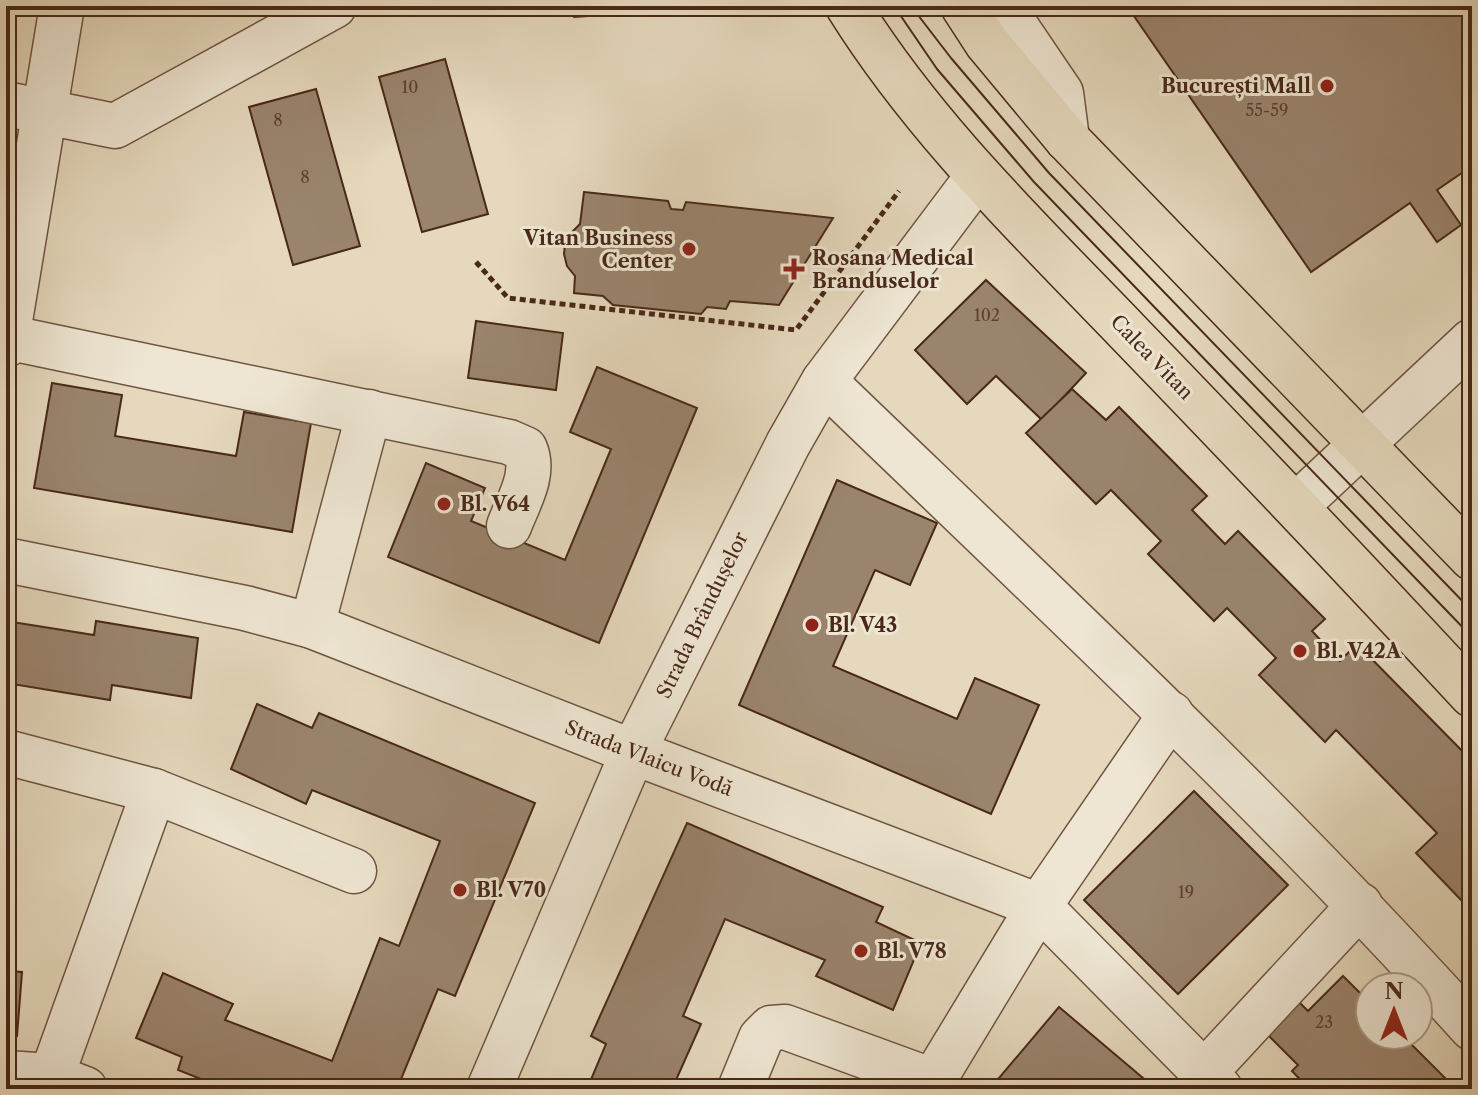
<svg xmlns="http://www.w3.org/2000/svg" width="1478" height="1095" viewBox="0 0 1478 1095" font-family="'Libre Caslon Text',serif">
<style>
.building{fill:#9a846d;stroke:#492818;stroke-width:2}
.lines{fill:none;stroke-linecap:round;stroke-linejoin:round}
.minor-casing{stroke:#705441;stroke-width:47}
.major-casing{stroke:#492818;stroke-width:47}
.path{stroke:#492818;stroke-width:5;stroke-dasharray:6 4;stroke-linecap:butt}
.minor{stroke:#eee6d3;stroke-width:44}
.major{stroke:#e5d8bc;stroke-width:44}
.tram{stroke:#492818;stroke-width:2}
.poi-dot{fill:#8f2418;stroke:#eee6d3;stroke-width:3}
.labels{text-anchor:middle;stroke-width:6;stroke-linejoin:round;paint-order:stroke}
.number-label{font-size:16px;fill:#5d3f2d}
.poi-label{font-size:20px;font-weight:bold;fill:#492818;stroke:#eee6d3;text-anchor:start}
.street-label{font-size:20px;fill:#492818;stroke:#eee6d3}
</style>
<rect width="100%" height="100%" fill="#e5d8bc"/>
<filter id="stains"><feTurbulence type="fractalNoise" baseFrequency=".0025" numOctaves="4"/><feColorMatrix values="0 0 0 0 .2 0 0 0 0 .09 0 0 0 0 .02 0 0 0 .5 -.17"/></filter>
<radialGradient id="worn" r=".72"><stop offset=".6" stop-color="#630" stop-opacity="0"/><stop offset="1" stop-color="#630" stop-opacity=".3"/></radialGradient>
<g class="building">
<polygon points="568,6 657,6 660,11 574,17"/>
<polygon points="1127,6 1472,6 1472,166 1437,190 1461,225 1437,242 1410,203 1311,272"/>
<polygon points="445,59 488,214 422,232 379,77"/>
<polygon points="316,89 360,246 293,265 249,107"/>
<polygon points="584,192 668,201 671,209 683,210 686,202 833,218 779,305 730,301 726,309 707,307 701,314 613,305 603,296 574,293 575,276 567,266 564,254 565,244 571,233 580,224"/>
<polygon points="986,280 1086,373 1042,420 996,376 967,404 915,350"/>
<polygon points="476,321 563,333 556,390 468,378"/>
<polygon points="597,367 697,408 599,643 388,557 426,463 485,488 471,521 565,560 611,449 570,432"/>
<polygon points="52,383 122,395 115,436 236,456 244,412 311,423 292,532 34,488"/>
<polygon points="1072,389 1106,420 1119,407 1207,496 1192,510 1225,544 1238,531 1325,619 1312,631 1340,661 1357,644 1472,761 1472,891 1462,901 1416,853 1437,833 1336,730 1325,742 1259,675 1276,658 1227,608 1214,621 1148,554 1161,541 1111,490 1096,504 1026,433"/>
<polygon points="837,480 937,523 910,585 875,570 833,666 957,719 975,678 1039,705 991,814 739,705"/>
<polygon points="6,621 94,635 96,621 198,638 191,698 112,685 110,700 6,683"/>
<polygon points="257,704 312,728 319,713 535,803 455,996 438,989 397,1089 226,1089 178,1070 182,1057 136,1038 163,973 233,1004 225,1020 332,1061 380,938 399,946 440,841 312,790 306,804 231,769"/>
<polygon points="1194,791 1288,885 1178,994 1084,900"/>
<polygon points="687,823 883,907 876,922 921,943 893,1010 816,976 825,960 725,919 683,1016 701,1024 672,1089 587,1089 606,1044 591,1036"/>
<polygon points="6,971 22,972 17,1036 6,1036"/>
<polygon points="1343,976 1370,1003 1370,1035 1402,1035 1456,1089 1309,1089 1292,1071 1298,1065 1267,1034 1299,1002 1308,1011"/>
<polygon points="1059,1007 1156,1089 1000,1089 994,1084"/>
</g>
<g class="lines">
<g class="minor-casing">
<g id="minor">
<polyline points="1002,6 1061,93 1067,139"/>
<polyline points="6,104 115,126 334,6"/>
<path d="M6,337l503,105 16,7c11,25 -7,53 -16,77"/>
<polyline points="6,345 62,6"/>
<path d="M824,381c220,212 443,420 648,647"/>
<polyline points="1296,506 1472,341"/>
<polyline points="6,560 245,608 312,626 633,752 1039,906 1220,1089"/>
<polyline points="312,626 369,412"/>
<polyline points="6,752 154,791 354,871"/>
<polyline points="6,1073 51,1076 85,1089"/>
<polyline points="1204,1073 1360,905"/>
<polyline points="47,1089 154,791"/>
<polyline points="489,1089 633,752 788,444 824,381 978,176"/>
<polyline points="740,1089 761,1038 771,1028 785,1027 933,1081 1039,906 1171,714"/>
</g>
</g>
<g class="major-casing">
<g id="major">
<path d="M848,6c76,122 180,222 279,325 116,120 231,241 345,364"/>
<polyline points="963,6 987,43 1067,139 1472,558"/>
</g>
</g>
<polyline class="path" points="476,262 508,298 796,330 899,191"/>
<use href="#minor" class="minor"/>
<use href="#major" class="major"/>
<g class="tram">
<polyline points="894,6 937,69 1034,182 1472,637"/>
<polyline points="911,6 951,58 1049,173 1472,611"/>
</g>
</g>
<g class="poi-dot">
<circle cx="1327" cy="86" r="8"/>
<circle cx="689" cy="249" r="8"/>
<path d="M790 257h8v8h8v8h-8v8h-8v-8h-8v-8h8z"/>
<circle cx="444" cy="504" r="8"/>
<circle cx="812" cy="625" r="8"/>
<circle cx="1300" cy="651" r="8"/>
<circle cx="460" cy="890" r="8"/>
<circle cx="861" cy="951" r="8"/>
</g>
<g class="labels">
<g class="number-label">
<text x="410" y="93">10</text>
<text x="1267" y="116">55-59</text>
<text x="278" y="126">8</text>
<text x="305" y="183">8</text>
<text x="987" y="321">102</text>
<text x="1186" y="898">19</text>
<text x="1324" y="1028">23</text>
</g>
<g class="poi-label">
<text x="1311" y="93" text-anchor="end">București Mall</text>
<text x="673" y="245" text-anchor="end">Vitan Business<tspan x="673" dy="23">Center</tspan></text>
<text x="812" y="265">Rosana Medical<tspan x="812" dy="23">Branduselor</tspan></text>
<text x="460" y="511">Bl. V64</text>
<text x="828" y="632">Bl. V43</text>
<text x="1316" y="658">Bl. V42A</text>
<text x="476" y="897">Bl. V70</text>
<text x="877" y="958">Bl. V78</text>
</g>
<g class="street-label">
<text transform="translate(1152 357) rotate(46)" y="7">Calea Vitan</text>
<text transform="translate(702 615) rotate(-64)" y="7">Strada Brândușelor</text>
<text transform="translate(649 758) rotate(21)" y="7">Strada Vlaicu Vodă</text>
</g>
</g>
<rect width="1478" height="1095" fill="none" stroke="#e5d8bc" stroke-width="32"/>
<rect x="8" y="8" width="1462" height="1079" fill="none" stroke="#492818" stroke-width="4"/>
<rect x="16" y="16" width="1446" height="1063" fill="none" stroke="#492818" stroke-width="2"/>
<g transform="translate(1394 1011)"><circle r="38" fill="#eee6d3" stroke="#ac9a88" stroke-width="2"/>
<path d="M0-6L14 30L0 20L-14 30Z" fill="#8f2418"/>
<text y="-12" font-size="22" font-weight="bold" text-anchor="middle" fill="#492818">N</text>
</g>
<rect width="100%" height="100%" filter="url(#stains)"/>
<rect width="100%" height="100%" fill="url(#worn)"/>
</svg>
